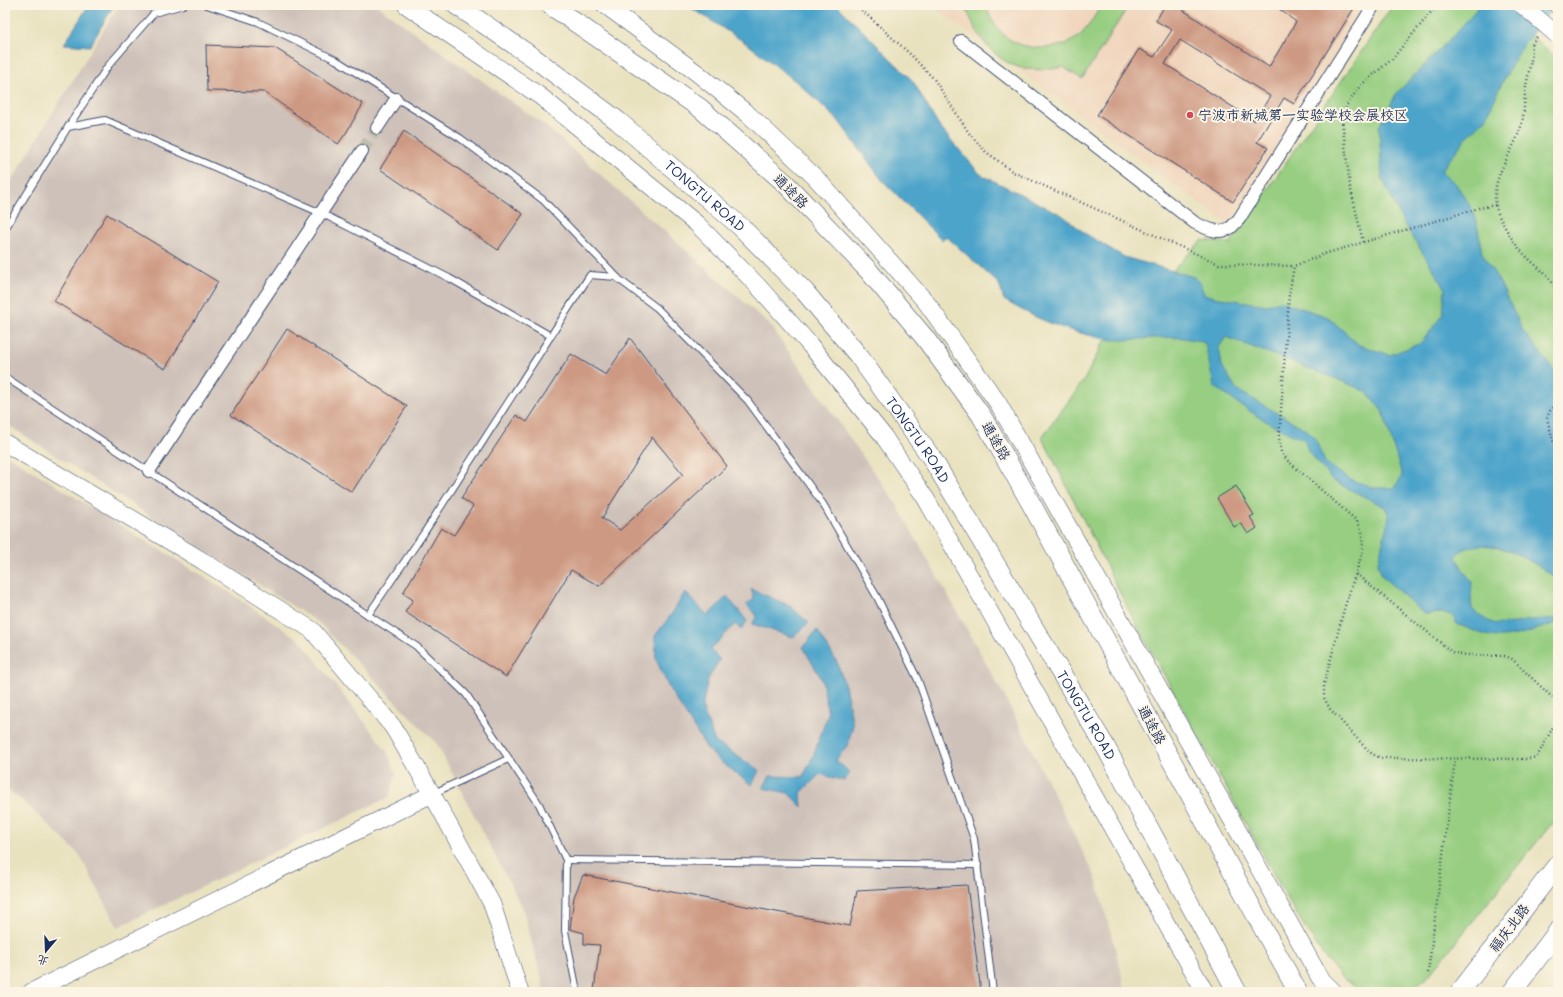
<svg xmlns="http://www.w3.org/2000/svg" width="1563" height="997" viewBox="0 0 1563 997" font-family="Mali,'LXGW WenKai TC',sans-serif">
<style>
.built{fill:#f0d5bc}
.industrial{fill:#cec1b9}
.green{fill:#97ce81;stroke:#597e70}
.water{fill:#4da4ca;stroke:#346a94;fill-rule:evenodd}
.building{fill:#cd9982;fill-rule:evenodd}
.lines{fill:none;stroke-linecap:round;stroke-linejoin:round}
.street-tunnel{stroke:#c0beac;stroke-width:12;stroke-dasharray:12 6;stroke-linecap:butt}
.lane-casing{stroke:#3a4a6d;stroke-width:8}
.street-casing{stroke:#3a4a6d;stroke-width:14}
.secondary-casing{stroke:#3a4a6d;stroke-width:18}
.primary-casing{stroke:#3a4a6d;stroke-width:20}
.path{stroke:#3a4a6d;stroke-width:2.5;stroke-dasharray:1 3;stroke-linecap:butt}
.lane{stroke:#fff;stroke-width:6}
.street{stroke:#fff;stroke-width:12}
.secondary{stroke:#fff;stroke-width:17}
.primary{stroke:#fff;stroke-width:19}
.secondary-bridge-casing{stroke:#3a4a6d;stroke-width:18;stroke-linecap:butt}
.secondary-bridge{stroke:#fff;stroke-width:17}
.poi-dot{fill:#d1495b;stroke:#fcf5e5;stroke-width:1.5}
.labels{text-anchor:middle;stroke-width:4;stroke-linejoin:round;paint-order:stroke}
.poi-label{font-size:14px;fill:#1b2f5e;stroke:#fcf5e5;text-anchor:start}
.street-label{font-size:14px;fill:#1b2f5e;stroke:#fcf5e5}
</style>
<rect width="100%" height="100%" fill="#fcf5e5"/>
<filter id="ink" filterUnits="userSpaceOnUse"><feTurbulence type="fractalNoise" baseFrequency=".025" numOctaves="2"/><feDisplacementMap in="SourceGraphic" scale="8" xChannelSelector="R" yChannelSelector="G"/><feConvolveMatrix kernelMatrix="1 2 1 2 8 2 1 2 1" color-interpolation-filters="sRGB"/></filter>
<filter id="wash" filterUnits="userSpaceOnUse"><feTurbulence type="fractalNoise" baseFrequency=".012" numOctaves="4" result="noise"/><feDisplacementMap in="SourceGraphic" scale="16" xChannelSelector="R" yChannelSelector="G"/><feGaussianBlur stdDeviation="0.9" result="paint"/><feColorMatrix in="noise" values="0 0 0 0 0 0 0 0 0 0 0 0 0 0 0 0 0 1.4 0 .05"/><feComposite in="paint" operator="in"/></filter>
<g filter="url(#wash)">
<rect width="100%" height="100%" fill="#e9e2bf"/>
<polygon class="built" points="931,5 1369,5 1229,225"/>
<g class="industrial">
<polygon points="119,5 376,5 548,128 770,325 897,505 1005,697 1095,876 1121,970 1124,992 545,992 523,909 437,744 318,622 180,535 5,423 5,191"/>
<polygon points="5,454 235,596 301,641 387,751 396,774 389,797 118,927 79,854 23,801 5,788"/>
</g>
<g class="green">
<path d="M966,5h19c5,11 9,20 18,29 17,17 52,18 72,5 12,-8 19,-22 26,-34h28l-47,74 -19,-12c-40,9 -68,-3 -88,-39 -3,-7 -8,-15 -9,-23z"/>
<polygon points="1393,5 1495,5 1558,59 1558,816 1426,979 1406,992 1363,992 1342,978 1322,954 1289,902 1128,609 1042,437 1084,380 1103,343 1202,240 1231,243"/>
</g>
<g class="water">
<polygon points="89,5 114,5 90,46 64,44"/>
<path d="M687,5h150l76,76 25,44 42,49 82,41 24,19 38,23 70,20 6,6 4,11 9,3 54,8 13,-4 48,16 31,28 31,10 31,-12 22,-29 2,-26 -42,-66 -21,-44 -3,-51 17,-33 60,-61 24,-28h75l-33,41 -20,37 -16,36 -20,19 -25,33 15,13 10,15 10,18 6,36 18,30 23,48 35,44v205c-21,-17 -65,-45 -93,-31 -4,1 -7,5 -9,8l7,13 9,12 -1,16 1,11c24,21 29,16 58,11 9,-1 19,-1 28,-2v4c-17,6 -35,13 -54,15 -16,1 -32,-7 -47,-13l-5,-9 -8,-2 -20,1 -42,-38 -4,-13 11,-47 -4,-9 -52,-26 -25,-30 -3,-11c-33,-13 -62,-32 -91,-54l-9,-43c-29,-11 -62,-2 -93,-3 -8,-1 -16,-4 -24,-5 -33,-8 -55,-18 -84,-35l-5,-16 -52,-47 -5,3 -60,-60 -44,-60 -40,-37 -49,-38zM1226,337l111,42 30,13 16,20 19,63 -7,13h-20l-24,-8 -25,-16 -6,-13 -5,-14 -13,-10 -65,-37 -15,-24 -3,-19z"/>
<polygon points="751,589 790,606 809,623 793,637 752,624 757,616 746,605 754,599"/>
<polygon points="685,592 708,616 727,596 747,621 741,630 735,624 710,650 720,659 708,679 702,707 715,742 759,770 752,785 722,763 708,750 670,690 656,659 655,636 673,612"/>
<polygon points="817,630 837,662 845,686 853,725 847,746 836,760 850,773 844,781 820,774 801,793 802,807 788,793 763,788 770,776 803,777 814,754 828,714 822,680 803,647"/>
</g>
<g id="blocks">
<g class="building">
<path d="M1165,5h21l-3,5 86,57 27,-45 -22,-17h82l-62,99 -10,-6 -27,44 11,6 -35,54 -136,-87 42,-66 15,8 18,-27 -16,-9zM1180,40l90,56 -15,25 -90,-57z"/>
<polygon points="206,45 275,48 363,104 346,133 338,144 264,92 207,91"/>
<polygon points="404,131 523,214 498,250 380,169"/>
<polygon points="107,214 218,282 165,369 54,301"/>
<polygon points="287,329 407,406 352,492 231,415"/>
<path d="M630,338l97,128 -128,120 -28,-16 -65,107 -101,-65 8,-12 -10,-7 38,-65 13,7 19,-29 -12,-8 55,-83 11,7 44,-68 35,21zM652,437l31,37 -63,56 -18,-12z"/>
<polygon points="1236,486 1254,515 1250,517 1257,528 1248,534 1241,523 1234,527 1217,498"/>
<polygon points="583,875 850,926 857,891 967,885 981,992 602,992 594,990 600,945 584,944 584,933 570,929 574,897"/>
</g>
</g>
</g>
<g filter="url(#ink)">
<use href="#blocks" fill-opacity="0" stroke="#3a4a6d" stroke-width="1"/>
<g class="lines">
<polyline class="street-tunnel" points="362,151 377,128"/>
<g class="lane-casing">
<g id="lane">
<polyline points="207,5 258,22 336,60 460,138 543,200 618,278"/>
<polyline points="68,127 108,66 154,13 183,5"/>
<polyline points="5,229 68,127 105,120 321,213 449,278 551,336"/>
<polyline points="5,377 368,615"/>
<polyline points="434,793 508,759"/>
<polyline points="566,860 978,865"/>
<polyline points="578,992 576,986 565,931 566,860 539,804 466,694 416,646 368,615 424,533 590,275 616,277 657,308 748,401 823,504 877,597 918,680 974,839 993,992"/>
</g>
</g>
<g class="street-casing">
<g id="street">
<path d="M961,41l234,182c11,5 23,12 35,5 3,-2 6,-6 9,-9l135,-214"/>
<polyline points="377,128 396,99"/>
<polyline points="149,471 362,151"/>
</g>
</g>
<g class="secondary-casing">
<g id="secondary">
<polyline points="406,5 540,96 697,224 757,285 810,345 882,434 926,499 1205,992"/>
<polyline points="605,5 697,73 749,115 816,178 926,302 998,403 1081,549 1320,978 1334,992"/>
<polyline points="1557,5 1558,6"/>
<polyline points="5,443 203,561 312,630 393,727 432,794 492,904 520,992"/>
<polyline points="31,992 432,794"/>
</g>
</g>
<g class="primary-casing">
<g id="primary">
<path id="s1" d="M456,5l78,53 84,63 123,106 64,65 53,63 73,102 174,289 132,246"/>
<polyline points="550,5 700,108 785,183 868,270 925,338 981,415 1028,498 1298,992"/>
<polyline points="1460,992 1558,864"/>
<polyline points="1512,992 1558,931"/>
</g>
</g>
<g class="path">
<polyline points="856,5 909,53 934,79 969,133 985,151 1013,172 1219,264 1294,266"/>
<path d="M1537,37c-5,5 -6,10 -5,17 -2,13 -5,26 -7,39 -1,10 -1,20 -3,30 -9,35 -41,61 -20,99 6,11 14,24 22,32 14,15 25,19 34,39"/>
<polyline points="1495,205 1479,208 1324,254 1294,266 1289,296 1279,438 1281,452 1288,461 1357,521 1362,531 1363,551 1345,606 1324,684 1324,698 1330,709 1362,744 1372,754 1381,758 1527,759 1537,757 1558,718"/>
<polyline points="1363,242 1350,186 1342,120 1347,105 1360,86 1392,59 1437,5"/>
<polyline points="1558,401 1549,412 1547,419 1558,458"/>
<polyline points="1356,574 1452,652 1466,655 1504,656 1511,658 1558,703"/>
<polyline points="1428,973 1455,759"/>
</g>
<use href="#lane" class="lane"/>
<use href="#street" class="street"/>
<use href="#secondary" class="secondary"/>
<use href="#primary" class="primary"/>
<g class="secondary-bridge-casing">
<polyline id="secondary-bridge" points="1522,5 1557,35"/>
</g>
<use href="#secondary-bridge" class="secondary-bridge"/>
</g>
</g>
<circle class="poi-dot" cx="1190" cy="115" r="4"/>
<g class="labels">
<g class="poi-label">
<text x="1198" y="120">宁波市新城第一实验学校会展校区</text>
</g>
<g class="street-label">
<text transform="translate(791 191) rotate(45)" y="5">通途路</text>
<text dy="5" stroke="none"><textPath href="#s1" startOffset="314">TONGTU ROAD</textPath></text>
<text dy="5" stroke="none"><textPath href="#s1" startOffset="639">TONGTU ROAD</textPath></text>
<text transform="translate(996 441) rotate(60)" y="5">通途路</text>
<text dy="5" stroke="none"><textPath href="#s1" startOffset="962">TONGTU ROAD</textPath></text>
<text transform="translate(1152 725) rotate(61)" y="5">通途路</text>
<text transform="translate(1509 928) rotate(-53)" y="5">福庆北路</text>
</g>
</g>
<rect width="1563" height="997" fill="none" stroke="#fcf5e5" stroke-width="20"/>
<g transform="translate(46 951) rotate(199)" stroke="#fcf5e5" stroke-width="3" paint-order="stroke">
<path d="M0-3L7 15L0 10L-7 15Z" fill="#1b2f5e"/>
<text y="-6" font-size="11" font-weight="bold" text-anchor="middle" fill="#1b2f5e">北</text>
</g>
</svg>
